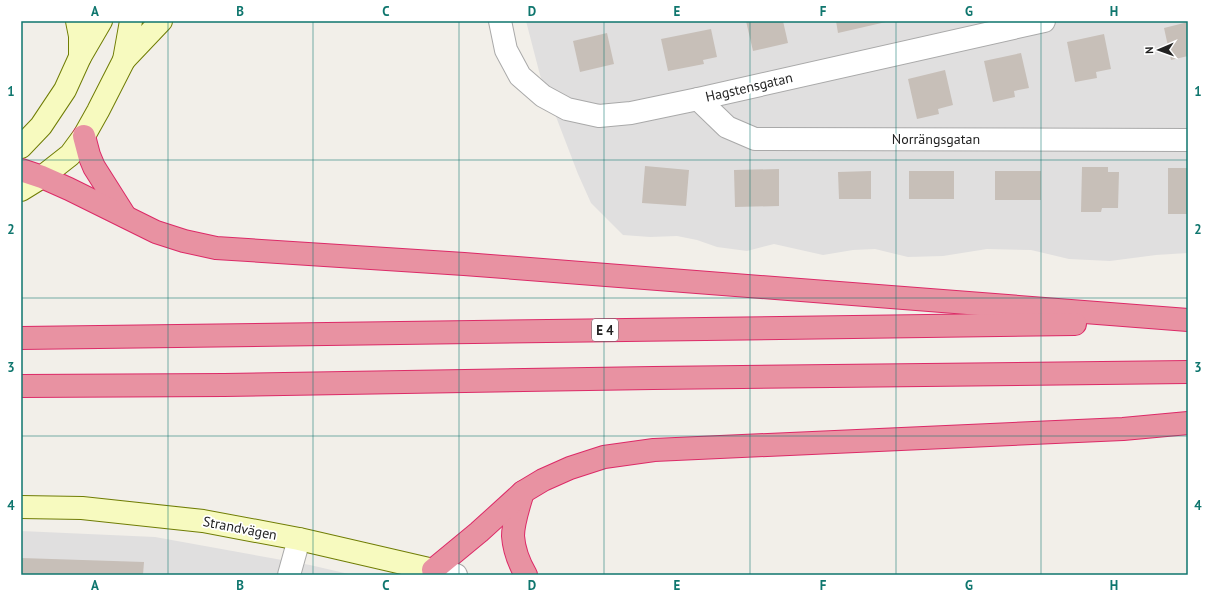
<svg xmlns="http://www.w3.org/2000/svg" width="1209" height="596" viewBox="0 0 1209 596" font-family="'PT Sans',sans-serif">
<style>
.residential{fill:#e0dfdf}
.building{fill:#c7bfb8}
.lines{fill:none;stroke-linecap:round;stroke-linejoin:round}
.minor-casing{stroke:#a9a9a9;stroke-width:24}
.tertiary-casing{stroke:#a9a9a9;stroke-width:24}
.secondary-casing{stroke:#707d05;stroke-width:24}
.motorway-casing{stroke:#dc2a67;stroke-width:24}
.minor{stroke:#fff;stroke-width:22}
.tertiary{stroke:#fff;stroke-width:22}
.secondary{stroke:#f7fabf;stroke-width:22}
.motorway{stroke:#e892a2;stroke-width:22}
.grid{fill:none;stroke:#0f766e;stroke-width:1;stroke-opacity:0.55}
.labels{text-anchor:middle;stroke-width:3.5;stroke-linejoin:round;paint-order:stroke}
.shield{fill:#fff;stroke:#646464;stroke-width:1}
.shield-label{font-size:13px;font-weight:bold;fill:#222}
.street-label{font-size:14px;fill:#222;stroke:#fff}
.neatline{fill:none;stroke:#0f766e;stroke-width:1.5}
.grid-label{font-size:13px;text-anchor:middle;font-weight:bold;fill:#0f766e}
</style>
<rect width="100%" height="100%" fill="#f2efe9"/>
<g class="residential">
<polygon points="526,21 1188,21 1188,253 1156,255 1110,261 1069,259 1031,250 987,249 943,256 908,257 875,249 853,250 823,255 774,244 747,251 717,247 697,240 677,236 650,237 623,235 591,203 578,174 540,75"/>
<polygon points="21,531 155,537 310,565 353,575 21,575"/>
</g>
<g class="building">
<polygon points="746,21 783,21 788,43 753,51"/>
<polygon points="836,21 886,21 886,22 838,33"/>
<polygon points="1188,22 1188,56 1171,60 1164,28"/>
<polygon points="711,29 717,57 703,60 704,64 668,71 661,39"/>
<polygon points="607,33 614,64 580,72 573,41"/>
<polygon points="1104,34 1111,69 1096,72 1097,78 1075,82 1067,42"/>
<polygon points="1021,53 1029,88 1014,91 1015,97 993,102 984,61"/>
<polygon points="945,70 953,105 938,109 939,114 917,119 908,79"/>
<polygon points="645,166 689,170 686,206 642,203"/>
<polygon points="1082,167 1108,167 1108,172 1119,172 1118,208 1102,208 1101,212 1081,212"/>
<rect x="1168" y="168" width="20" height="46"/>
<polygon points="779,169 779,206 735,207 734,170"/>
<polygon points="871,171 871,199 839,199 838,172"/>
<rect x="909" y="171" width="45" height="28"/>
<rect x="995" y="171" width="46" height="29"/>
<polygon points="21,558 144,562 143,575 21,575"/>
</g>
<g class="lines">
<g class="minor-casing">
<g id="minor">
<polyline points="500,21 506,50 520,76 543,96 567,109 599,116 631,113 698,99 1044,21"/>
<polyline points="698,99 727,127 755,139 1188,140"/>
<polyline points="289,575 299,539"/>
</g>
</g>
<g class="tertiary-casing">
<polyline id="tertiary" points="433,570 456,575"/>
</g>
<g class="secondary-casing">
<g id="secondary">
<polyline points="77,21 80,36 80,57"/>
<polyline points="124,60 161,21"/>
<polyline points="21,147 41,126 65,90 80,57 101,21"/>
<polyline points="21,190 42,177 70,155 84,136 98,111 124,60 131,21"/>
<polyline points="21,507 82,508 203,521 299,539 433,570"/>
</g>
</g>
<g class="motorway-casing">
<g id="motorway">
<polyline points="84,136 89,155 94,167 125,216"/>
<polyline points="21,170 42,177 69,189 156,232 184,241 216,248 464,264 1188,320"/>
<polyline points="21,338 1075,324"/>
<polyline points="21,386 224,385 653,378 1188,372"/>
<path d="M523,492c-4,13 -10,31 -10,44 1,14 6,27 13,39"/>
<polyline points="433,570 479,532 523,492 543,480 570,468 604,457 654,450 1123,429 1188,423"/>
</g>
</g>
<use href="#minor" class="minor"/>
<use href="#tertiary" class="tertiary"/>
<use href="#secondary" class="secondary"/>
<use href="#motorway" class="motorway"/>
</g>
<path class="grid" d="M168,21v554M313,21v554M459,21v554M604,21v554M750,21v554M896,21v554M1041,21v554M21,160h1167M21,298h1167M21,436h1167"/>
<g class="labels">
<rect class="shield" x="592" y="319" width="26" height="22" rx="3"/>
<g class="shield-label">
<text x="605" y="335">E 4</text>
</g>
<g class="street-label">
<text transform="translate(749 87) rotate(-13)" y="5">Hagstensgatan</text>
<text x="936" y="144">Norrängsgatan</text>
<text transform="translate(240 528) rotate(11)" y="5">Strandvägen</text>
</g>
</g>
<rect width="1209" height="596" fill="none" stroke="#ffffff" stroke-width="44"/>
<g transform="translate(1159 50) rotate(268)" stroke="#ffffff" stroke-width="3" paint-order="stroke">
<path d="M0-3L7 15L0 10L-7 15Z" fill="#222222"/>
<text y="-6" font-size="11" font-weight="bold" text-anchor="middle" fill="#222222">N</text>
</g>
<rect x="22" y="22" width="1165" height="552" class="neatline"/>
<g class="grid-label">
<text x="95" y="16">A</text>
<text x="240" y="16">B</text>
<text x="386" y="16">C</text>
<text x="532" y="16">D</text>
<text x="677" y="16">E</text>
<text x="823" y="16">F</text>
<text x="969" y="16">G</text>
<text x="1114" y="16">H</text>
<text x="11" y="96">1</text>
<text x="1198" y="96">1</text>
<text x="11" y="234">2</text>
<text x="1198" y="234">2</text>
<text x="11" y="372">3</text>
<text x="1198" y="372">3</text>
<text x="11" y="510">4</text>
<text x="1198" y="510">4</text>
<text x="95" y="590">A</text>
<text x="240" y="590">B</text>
<text x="386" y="590">C</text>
<text x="532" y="590">D</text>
<text x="677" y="590">E</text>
<text x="823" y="590">F</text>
<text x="969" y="590">G</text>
<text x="1114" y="590">H</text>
</g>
</svg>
